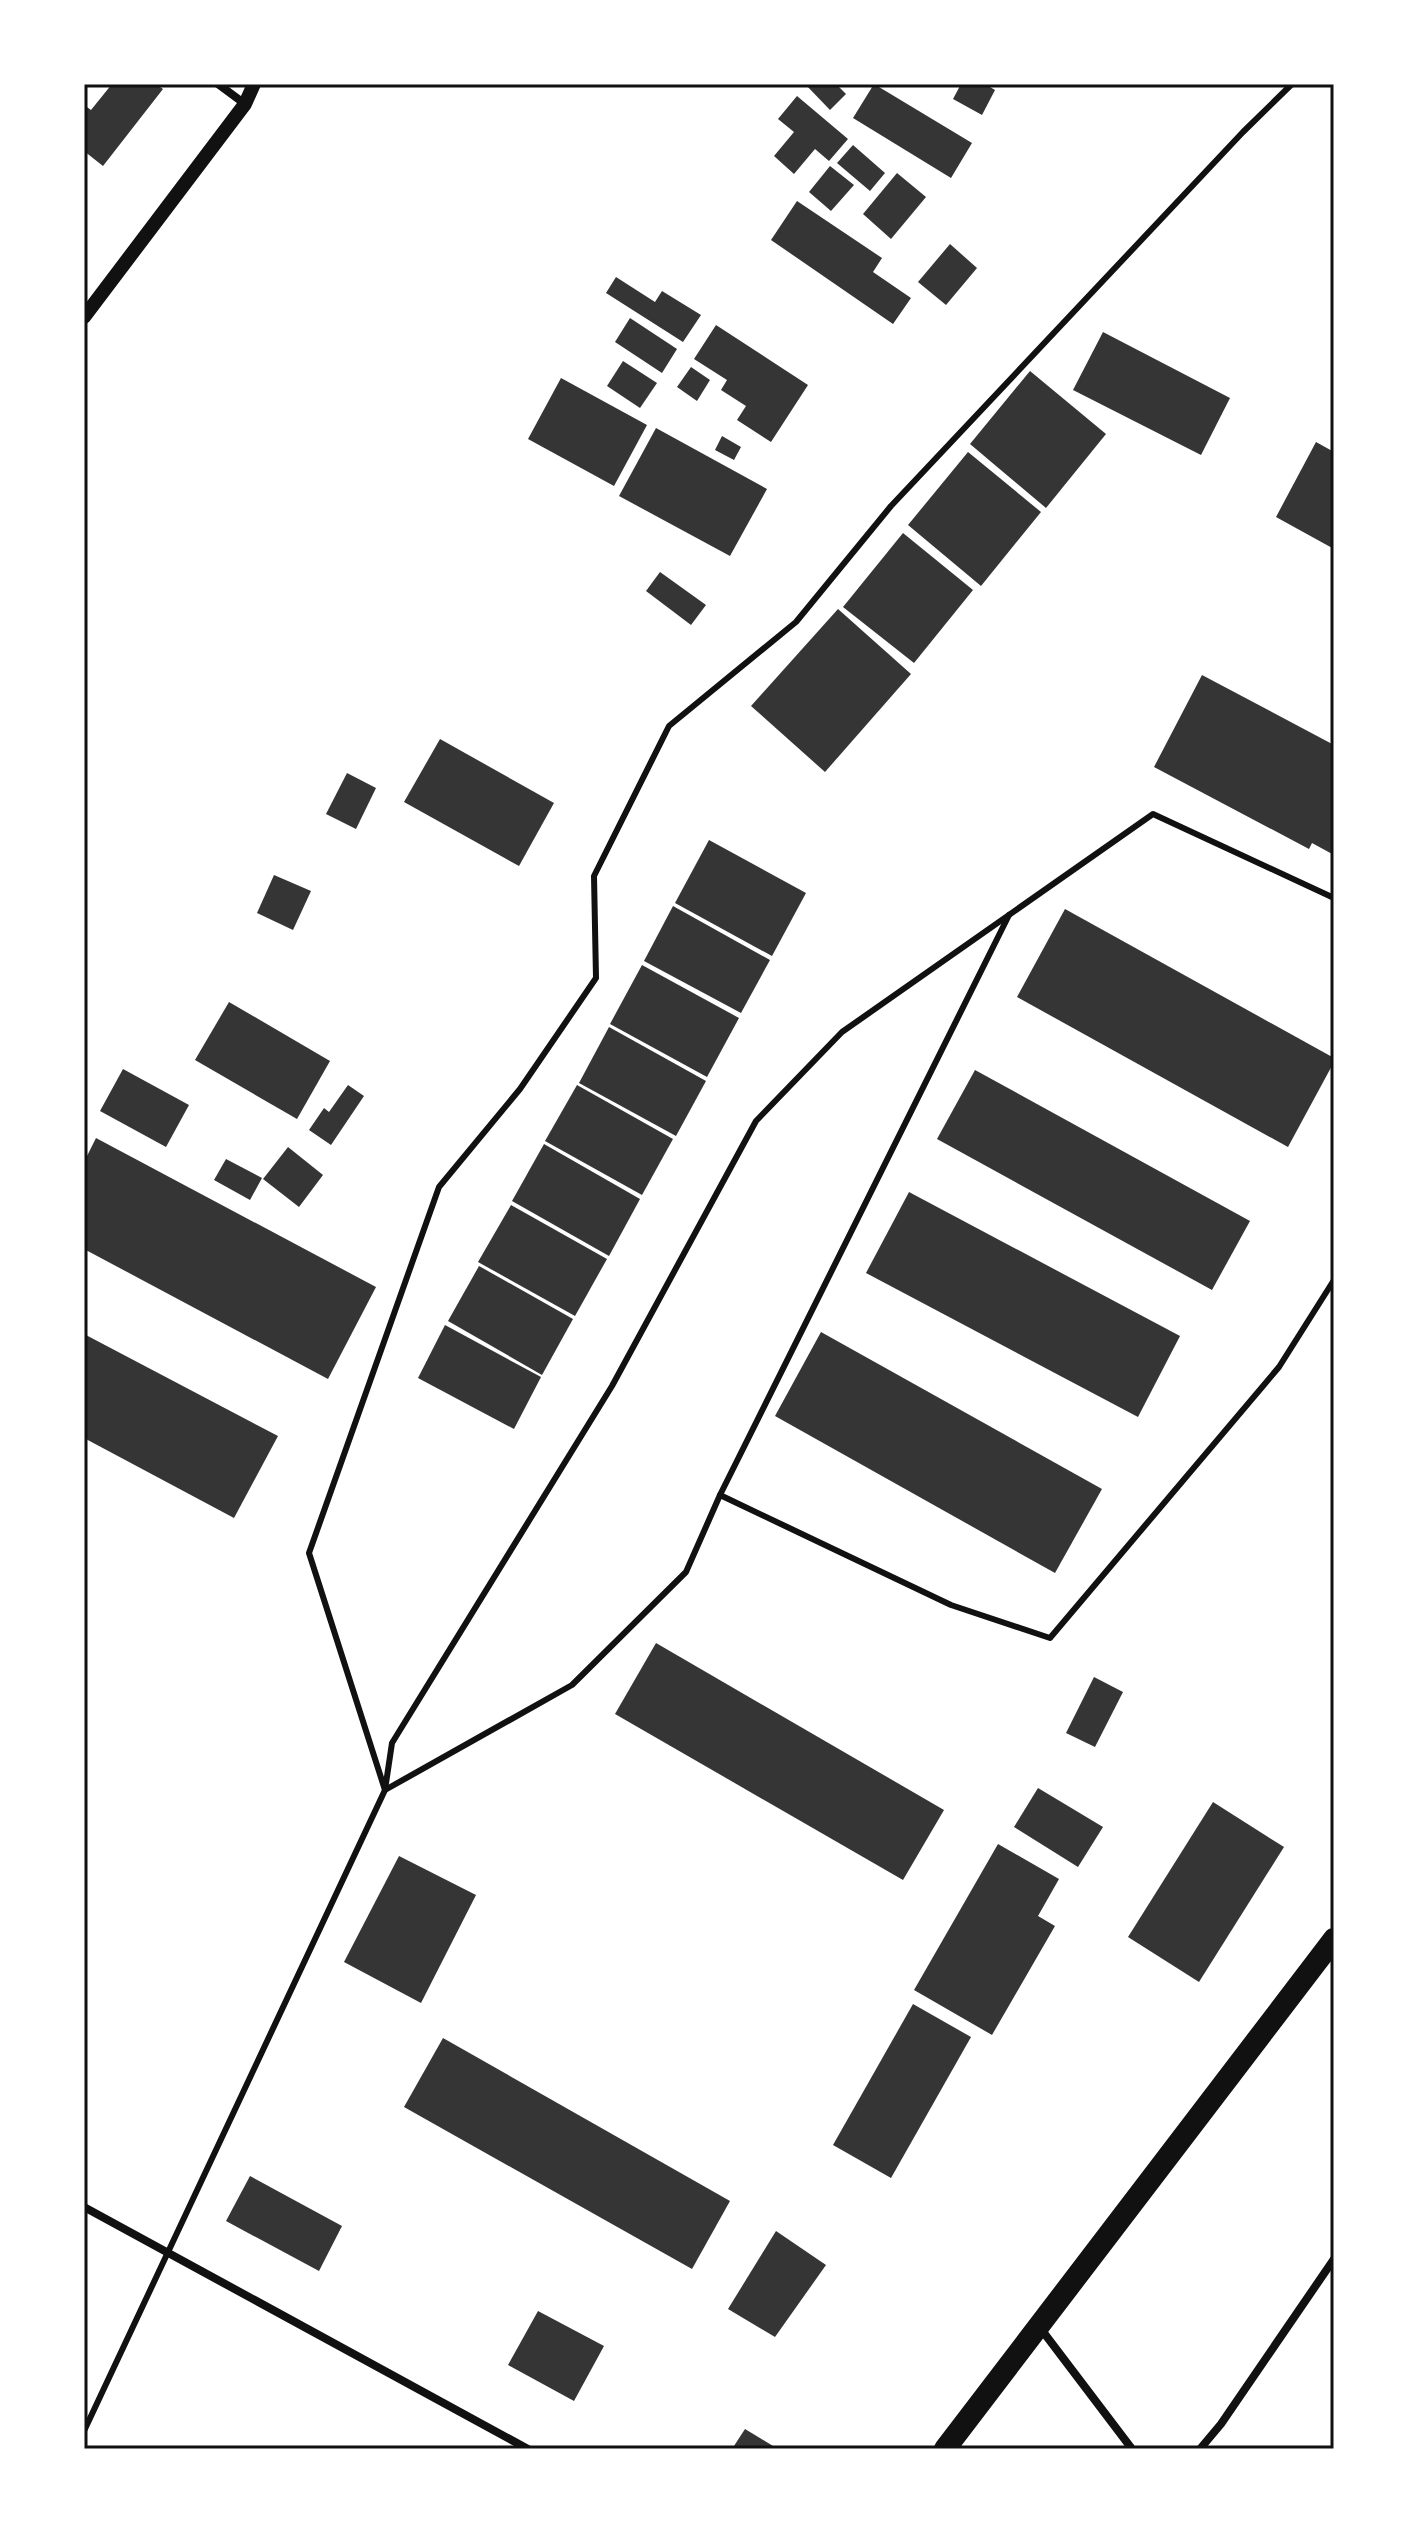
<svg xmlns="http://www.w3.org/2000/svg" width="1418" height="2533" viewBox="0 0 1418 2533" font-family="Karla,sans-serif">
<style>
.building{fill:#353535}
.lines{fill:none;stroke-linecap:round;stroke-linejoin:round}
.service{stroke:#111;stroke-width:6}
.minor{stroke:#111;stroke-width:8}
.tertiary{stroke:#111;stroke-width:14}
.trunk{stroke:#111;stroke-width:22}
.neatline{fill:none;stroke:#111;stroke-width:3}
</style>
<rect width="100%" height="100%" fill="#fff"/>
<g class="building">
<polygon points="112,84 156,84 163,89 103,166 84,151 84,105 91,110"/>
<polygon points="805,84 836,84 846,94 830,110"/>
<polygon points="874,84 972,143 951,178 853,118"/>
<polygon points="961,84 985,84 995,90 982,115 953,99"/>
<polygon points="797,96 848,139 829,161 815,149 794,174 774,156 794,132 778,119"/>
<polygon points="853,145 885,173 870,191 837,163"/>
<polygon points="830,166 854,185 831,211 809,192"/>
<polygon points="897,173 926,197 891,239 863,214"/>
<polygon points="797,201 882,258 873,272 911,298 893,324 771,240"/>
<polygon points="950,244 977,268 946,305 918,282"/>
<polygon points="616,277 655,302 662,291 701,315 683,342 606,293"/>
<polygon points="630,318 677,349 662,373 615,342"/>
<polygon points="716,325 808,385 771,442 737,420 746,406 721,390 727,380 694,359"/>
<polygon points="1103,332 1230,398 1201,455 1073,390"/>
<polygon points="623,361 657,383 640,408 607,386"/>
<polygon points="691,367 710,380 697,401 677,387"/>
<polygon points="1030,371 1106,434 1046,508 970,444"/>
<polygon points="561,378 647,425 614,486 528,439"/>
<polygon points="656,428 767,489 730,556 619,496"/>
<polygon points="722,436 741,447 734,460 715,450"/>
<polygon points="1316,442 1334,452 1334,549 1276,517"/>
<polygon points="968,452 1041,512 981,586 908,525"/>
<polygon points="903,533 973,590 914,663 843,607"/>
<polygon points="660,572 706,605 691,625 646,591"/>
<polygon points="838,609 911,674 825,772 751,706"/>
<polygon points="1202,675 1334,745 1334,855 1312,843 1309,849 1154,767"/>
<polygon points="440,739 554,803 519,866 404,802"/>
<polygon points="347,773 376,788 356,829 326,814"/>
<polygon points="709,840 806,893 772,956 675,903"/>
<polygon points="274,875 311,891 293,930 257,913"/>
<polygon points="673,906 770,960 741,1013 644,961"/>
<polygon points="1065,909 1334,1058 1334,1062 1288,1147 1017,997"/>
<polygon points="642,965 739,1018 707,1077 610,1024"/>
<polygon points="229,1002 330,1061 297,1119 195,1060"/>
<polygon points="609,1027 706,1081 676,1136 579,1083"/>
<polygon points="123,1069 189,1105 166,1147 100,1111"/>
<polygon points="975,1070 1250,1221 1212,1290 937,1139"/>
<polygon points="348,1085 364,1096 331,1145 309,1130 324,1108 329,1112"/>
<polygon points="577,1085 673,1139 642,1195 545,1141"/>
<polygon points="96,1138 376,1287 328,1379 84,1249 84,1162"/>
<polygon points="544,1144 640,1199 609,1256 512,1201"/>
<polygon points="288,1147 323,1175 299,1207 263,1179"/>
<polygon points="226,1159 262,1178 250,1200 214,1180"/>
<polygon points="909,1192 1180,1336 1138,1417 866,1273"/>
<polygon points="511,1205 607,1259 575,1316 478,1262"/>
<polygon points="479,1266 573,1319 542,1375 448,1321"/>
<polygon points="445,1325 541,1377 514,1429 418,1378"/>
<polygon points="821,1332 1102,1489 1055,1573 775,1416"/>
<polygon points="84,1334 278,1436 234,1518 84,1438"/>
<polygon points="656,1643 944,1810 903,1880 615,1714"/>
<polygon points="1094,1677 1123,1692 1095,1747 1066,1733"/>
<polygon points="1038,1788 1103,1827 1078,1867 1014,1827"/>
<polygon points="1213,1802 1284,1847 1199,1982 1128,1937"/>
<polygon points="998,1844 1059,1879 1038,1916 1055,1926 992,2035 914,1990"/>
<polygon points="399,1856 476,1895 421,2003 344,1962"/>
<polygon points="913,2004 971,2037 891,2178 833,2145"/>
<polygon points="443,2038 730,2201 692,2269 404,2107"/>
<polygon points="250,2176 342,2226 319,2271 226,2221"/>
<polygon points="776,2231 826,2265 775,2337 728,2309"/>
<polygon points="538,2311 604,2346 574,2401 508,2365"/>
<polygon points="745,2429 778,2449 732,2449"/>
</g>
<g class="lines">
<g class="service">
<polyline points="1009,915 720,1495 686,1572 572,1685 385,1790 309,1553 439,1187 520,1089 596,978 594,876 669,726 796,622 891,506 1243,132 1292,84"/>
<polyline points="720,1495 951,1605 1050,1638 1279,1367 1334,1280"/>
<polyline points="84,2431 385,1790 392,1743 612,1386 756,1121 842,1032 1153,814 1334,898"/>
</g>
<g class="minor">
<polyline points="218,84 245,104"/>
<polyline points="84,2207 528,2449"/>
<polyline points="1041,2329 1132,2449"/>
<polyline points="1200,2449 1221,2424 1334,2259"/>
</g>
<polyline class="tertiary" points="84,317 245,104 254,84"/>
<polyline class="trunk" points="945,2449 1334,1939"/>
</g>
<rect width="1418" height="2533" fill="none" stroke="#ffffff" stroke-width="172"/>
<rect x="86" y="86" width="1246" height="2361" class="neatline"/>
</svg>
